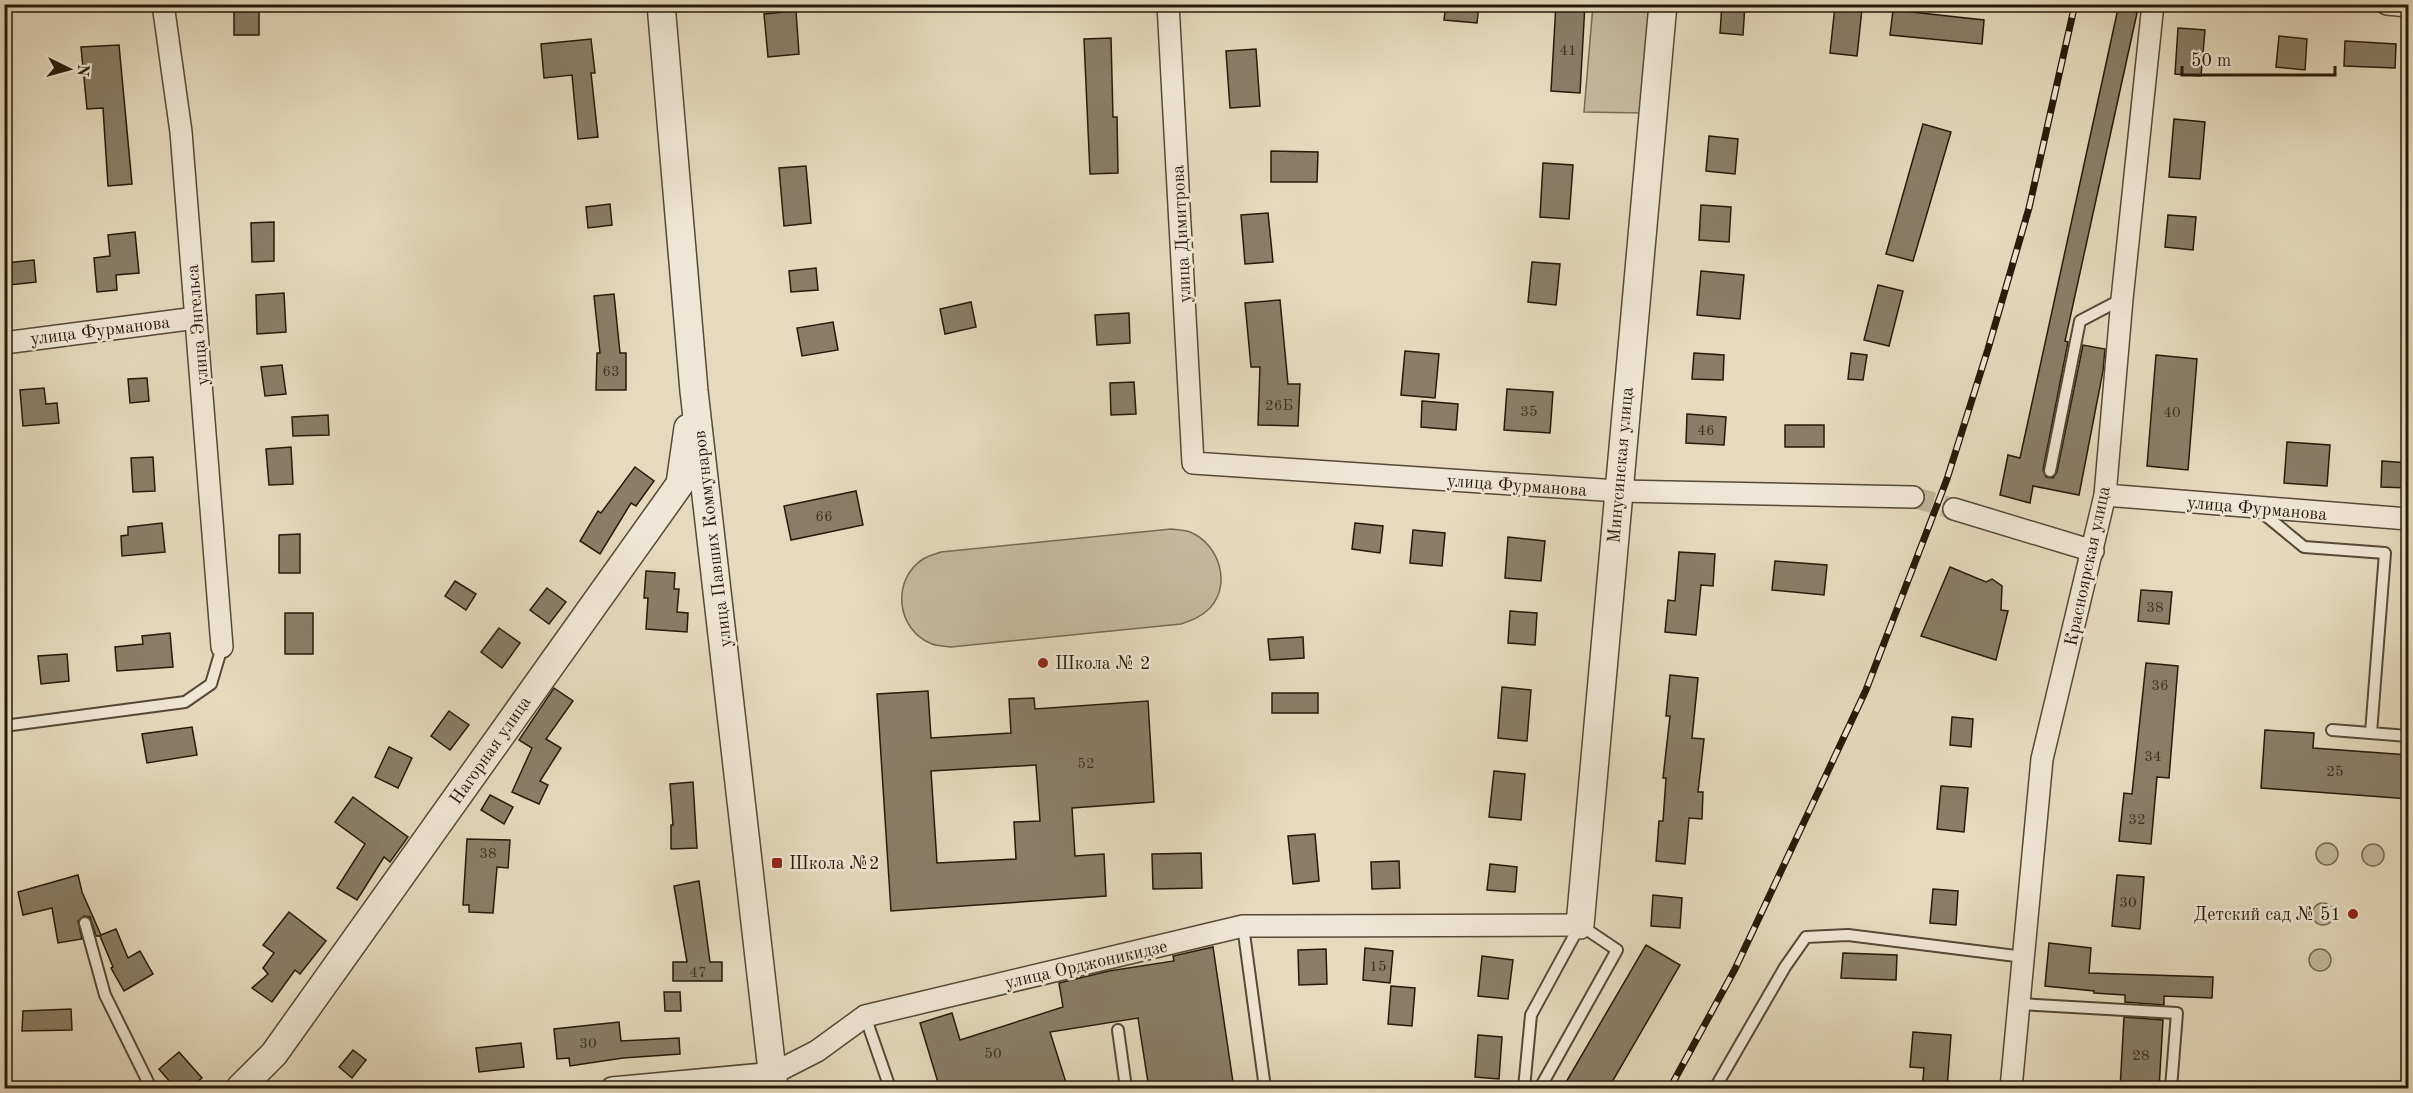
<svg xmlns="http://www.w3.org/2000/svg" width="2413" height="1093" viewBox="0 0 2413 1093" font-family="'Old Standard TT',serif">
<style>
.green{fill:#c5b99f;stroke:#766a54;stroke-width:1.5}
.building{fill:#8a7e68;stroke:#261a0a;stroke-width:1.5;fill-rule:evenodd}
.lines{fill:none;stroke-linecap:round;stroke-linejoin:round}
.minor-tunnel{stroke:#c0b49a;stroke-width:21;stroke-dasharray:21 10;stroke-linecap:butt}
.service-casing{stroke:#564a37;stroke-width:14}
.minor-casing{stroke:#564a37;stroke-width:24}
.tertiary-casing{stroke:#564a37;stroke-width:30}
.service{stroke:#efe7d5;stroke-width:10}
.minor{stroke:#efe7d5;stroke-width:21}
.tertiary{stroke:#efe7d5;stroke-width:27}
.rail-casing{stroke:#261a0a;stroke-width:7}
.rail{stroke:#efe7d5;stroke-width:4.5;stroke-dasharray:14;stroke-linecap:butt}
.poi-dot{fill:#8f2418;stroke:#efe7d5;stroke-width:2}
.labels{text-anchor:middle;stroke-width:5;stroke-linejoin:round;paint-order:stroke}
.number-label{font-size:15px;fill:#3f3322}
.street-label{font-size:18px;fill:#261a0a;stroke:#efe7d5}
.poi-label{font-size:18px;fill:#261a0a;stroke:#efe7d5;text-anchor:start}
</style>
<rect width="100%" height="100%" fill="#e6dabe"/>
<filter id="stains"><feTurbulence type="fractalNoise" baseFrequency=".00333" numOctaves="4"/><feColorMatrix values="0 0 0 0 .2 0 0 0 0 .09 0 0 0 0 .02 0 0 0 .5 -.17"/></filter>
<radialGradient id="worn" r=".72"><stop offset=".6" stop-color="#630" stop-opacity="0"/><stop offset="1" stop-color="#630" stop-opacity=".3"/></radialGradient>
<g class="green">
<polygon points="1593,5 1652,5 1643,113 1584,112"/>
<path d="M1171,529c6,1 14,1 19,3 29,12 42,52 20,76 -9,9 -18,12 -29,16l-230,23c-6,-1 -14,-1 -19,-3 -36,-14 -41,-64 -9,-85 5,-3 12,-5 18,-7z"/>
<circle cx="2327" cy="854" r="11"/>
<circle cx="2373" cy="855" r="11"/>
<circle cx="2323" cy="914" r="11"/>
<circle cx="2320" cy="960" r="11"/>
</g>
<g class="building">
<rect x="234" y="4" width="25" height="31"/>
<polygon points="1446,4 1479,4 1477,23 1444,20"/>
<polygon points="1556,4 1585,4 1580,93 1551,91"/>
<polygon points="1722,4 1745,4 1743,35 1720,33"/>
<polygon points="2119,4 2139,4 2065,341 2068,342 2043,470 2046,477 2053,478 2057,472 2083,345 2105,349 2103,371 2079,495 2033,486 2030,503 2000,495 2008,455 2020,458"/>
<polygon points="1835,6 1862,9 1857,56 1830,53"/>
<polygon points="1893,10 1984,20 1982,44 1890,35"/>
<polygon points="796,11 799,54 768,57 764,14"/>
<polygon points="2178,28 2205,30 2201,76 2175,74"/>
<polygon points="2279,36 2307,39 2305,70 2276,67"/>
<polygon points="1111,38 1113,117 1117,117 1118,173 1090,174 1084,39"/>
<polygon points="591,39 595,73 591,73 598,137 578,139 572,75 544,78 541,44"/>
<polygon points="2345,41 2396,44 2395,68 2344,66"/>
<polygon points="119,45 132,184 108,186 103,108 87,109 81,47"/>
<polygon points="1256,49 1260,106 1230,108 1226,51"/>
<polygon points="2174,119 2205,122 2200,179 2169,177"/>
<polygon points="1923,124 1951,132 1913,261 1886,254"/>
<polygon points="1709,136 1738,139 1735,174 1706,171"/>
<polygon points="1271,151 1318,152 1317,182 1271,182"/>
<polygon points="1543,163 1573,165 1569,219 1540,217"/>
<polygon points="806,166 811,223 784,226 779,168"/>
<polygon points="610,204 612,225 588,228 586,207"/>
<polygon points="1701,205 1731,207 1729,242 1699,240"/>
<polygon points="1268,213 1273,262 1245,264 1241,215"/>
<polygon points="2168,215 2196,217 2193,250 2165,247"/>
<polygon points="274,222 274,261 252,262 251,223"/>
<polygon points="135,232 139,273 116,275 117,290 97,292 94,258 110,256 108,235"/>
<polygon points="34,260 36,282 9,285 6,263"/>
<polygon points="1532,262 1560,264 1556,305 1528,302"/>
<polygon points="816,268 818,290 791,292 789,271"/>
<polygon points="1701,271 1744,275 1740,319 1697,315"/>
<polygon points="1878,285 1903,291 1889,346 1864,340"/>
<polygon points="284,293 286,332 257,334 256,295"/>
<polygon points="614,294 620,353 626,353 626,390 596,390 597,353 600,353 594,296"/>
<polygon points="1280,300 1288,384 1300,384 1298,426 1258,425 1260,367 1251,367 1245,303"/>
<polygon points="971,302 976,327 945,334 940,309"/>
<polygon points="1129,313 1130,343 1097,345 1095,315"/>
<polygon points="833,322 838,350 802,356 797,328"/>
<polygon points="1405,351 1439,354 1435,398 1401,395"/>
<polygon points="1694,353 1724,355 1723,380 1692,379"/>
<polygon points="1851,353 1867,355 1863,380 1848,379"/>
<polygon points="2156,355 2197,359 2188,470 2147,466"/>
<polygon points="282,365 286,394 265,396 261,367"/>
<polygon points="147,378 149,401 130,403 128,379"/>
<polygon points="1134,382 1136,414 1111,415 1110,383"/>
<polygon points="44,388 46,404 57,403 59,423 23,426 20,390"/>
<polygon points="1507,389 1553,392 1550,433 1504,430"/>
<polygon points="1422,401 1458,404 1456,430 1421,427"/>
<polygon points="1687,414 1726,417 1724,445 1686,443"/>
<polygon points="328,415 329,435 293,436 292,417"/>
<rect x="1785" y="425" width="39" height="22"/>
<polygon points="2287,442 2330,445 2327,486 2284,483"/>
<polygon points="291,447 293,484 269,485 266,449"/>
<polygon points="153,457 155,491 133,492 131,458"/>
<polygon points="2382,461 2409,463 2409,488 2381,487"/>
<polygon points="635,467 654,481 636,506 631,503 600,554 580,541 598,511 601,513"/>
<polygon points="856,491 863,525 791,540 784,506"/>
<polygon points="162,523 165,552 122,556 121,536 128,535 128,527"/>
<polygon points="1355,523 1383,526 1380,553 1352,549"/>
<polygon points="1413,530 1445,533 1442,566 1410,563"/>
<polygon points="300,534 300,573 279,573 279,535"/>
<polygon points="1508,537 1545,541 1541,581 1505,578"/>
<polygon points="1679,552 1715,554 1713,586 1701,585 1696,635 1665,632 1668,600 1675,601"/>
<polygon points="1775,561 1827,565 1824,595 1772,590"/>
<polygon points="1950,567 1986,582 1992,579 2002,586 2001,610 2008,611 1996,660 1921,636"/>
<polygon points="646,571 675,573 674,589 679,589 677,612 688,613 687,632 646,629 648,598 644,598"/>
<polygon points="455,581 476,594 466,610 445,596"/>
<polygon points="547,588 566,602 549,624 530,610"/>
<polygon points="2141,590 2172,592 2169,624 2138,621"/>
<polygon points="1510,611 1537,613 1535,645 1508,643"/>
<rect x="285" y="613" width="28" height="41"/>
<polygon points="499,628 520,643 502,668 481,652"/>
<polygon points="170,633 173,667 117,671 115,647 143,644 142,636"/>
<polygon points="1303,637 1304,658 1270,660 1268,639"/>
<polygon points="67,654 69,681 41,684 38,656"/>
<polygon points="2146,663 2178,666 2169,778 2157,777 2151,844 2119,841 2124,793 2132,794"/>
<polygon points="1670,675 1698,678 1692,738 1704,739 1698,792 1703,792 1702,819 1689,818 1685,864 1656,861 1659,821 1663,821 1666,778 1663,778 1670,716 1666,716"/>
<polygon points="1502,687 1531,690 1527,741 1498,738"/>
<polygon points="554,688 573,701 546,739 561,748 540,781 548,785 539,804 512,792 532,748 519,740"/>
<path d="M928,691l3,47 80,-5 -2,-34 25,-1 1,11 113,-8 6,101 -82,6 3,48 29,-2 2,42 -215,15 -14,-217zM1036,765l4,56 -26,1 2,37 -79,4 -6,-92z"/>
<rect x="1272" y="693" width="46" height="20"/>
<polygon points="449,711 469,725 450,750 431,736"/>
<polygon points="1952,717 1973,719 1971,747 1950,745"/>
<polygon points="192,727 197,755 147,763 142,734"/>
<polygon points="2265,730 2314,733 2313,748 2409,755 2409,799 2261,788"/>
<polygon points="389,747 412,758 398,788 375,777"/>
<polygon points="1494,771 1525,774 1521,820 1489,817"/>
<polygon points="693,782 697,848 671,849 671,825 673,825 670,784"/>
<polygon points="1941,786 1968,788 1964,832 1937,829"/>
<polygon points="490,795 513,807 504,824 481,810"/>
<polygon points="353,797 408,837 390,862 384,857 357,900 337,888 365,844 335,822"/>
<polygon points="1315,834 1319,881 1293,884 1288,836"/>
<polygon points="467,839 510,840 508,868 497,867 493,913 469,912 469,905 463,905"/>
<polygon points="1201,853 1202,888 1153,889 1152,854"/>
<polygon points="1399,861 1400,888 1372,889 1371,862"/>
<polygon points="1490,864 1517,867 1515,892 1487,890"/>
<polygon points="78,875 82,892 101,935 116,929 128,958 140,951 153,974 124,991 111,968 113,967 100,936 96,936 90,917 84,916 78,921 82,939 58,943 52,908 23,915 18,892"/>
<polygon points="2117,875 2144,877 2140,929 2112,926"/>
<polygon points="699,881 710,962 722,962 722,981 673,981 673,962 687,962 674,886"/>
<polygon points="1933,889 1958,891 1956,925 1930,923"/>
<polygon points="1653,895 1682,898 1680,928 1651,926"/>
<polygon points="289,912 326,941 300,974 295,970 272,1002 252,988 268,974 263,968 274,953 263,945"/>
<polygon points="2049,943 2091,948 2089,973 2213,977 2212,998 2164,996 2164,1005 2125,1002 2125,995 2094,993 2094,991 2045,986"/>
<polygon points="1646,945 1680,965 1608,1089 1562,1089"/>
<polygon points="1213,947 1234,1089 1149,1089 1138,1018 1050,1032 1068,1089 940,1089 920,1023 952,1013 960,1040 1063,1007 1059,983 1109,971 1174,961 1173,956"/>
<polygon points="1365,948 1393,951 1390,983 1363,980"/>
<polygon points="1326,949 1327,984 1299,985 1298,950"/>
<polygon points="1843,953 1897,955 1896,980 1841,978"/>
<polygon points="1482,956 1513,960 1508,999 1478,996"/>
<polygon points="1391,986 1415,988 1412,1026 1388,1024"/>
<polygon points="664,992 680,992 681,1011 665,1011"/>
<polygon points="71,1009 72,1030 22,1031 23,1011"/>
<polygon points="2124,1017 2163,1020 2159,1089 2120,1089"/>
<polygon points="619,1022 621,1041 679,1038 680,1054 623,1058 570,1066 569,1058 557,1059 554,1029"/>
<polygon points="1913,1032 1951,1035 1947,1089 1922,1089 1924,1068 1910,1067"/>
<polygon points="1478,1035 1502,1037 1499,1079 1475,1077"/>
<polygon points="521,1043 524,1067 479,1072 476,1048"/>
<polygon points="353,1050 366,1060 352,1078 339,1067"/>
<polygon points="179,1052 202,1078 189,1089 176,1089 159,1069"/>
</g>
<g class="lines">
<polyline class="minor-tunnel" points="1913,497 1954,509"/>
<g class="service-casing">
<g id="service">
<polyline points="2050,471 2080,321 2122,299"/>
<polyline points="2259,510 2304,547 2385,553 2371,733"/>
<polyline points="4,726 185,702 211,684 222,647"/>
<polyline points="2332,730 2408,736"/>
<polyline points="85,923 105,995 151,1088"/>
<polyline points="1243,926 1265,1088"/>
<polyline points="2020,1004 2177,1013 2171,1088"/>
<polyline points="865,1016 890,1088"/>
<polyline points="1118,1030 1126,1088"/>
<polyline points="1524,1088 1531,1015 1580,925 1617,950 1540,1088"/>
<polyline points="1715,1088 1785,967 1806,937 1848,935 2024,957"/>
</g>
</g>
<g class="minor-casing">
<g id="minor">
<polyline points="163,4 181,132 222,647"/>
<polyline points="1168,4 1193,463 1618,491 1913,497"/>
<polyline points="2387,4 2408,6"/>
<polyline points="4,343 196,318"/>
<polyline points="2105,495 2408,519"/>
<polyline points="1954,509 2093,551"/>
<polyline points="612,1088 774,1073 817,1051 865,1016 1243,926 1580,925"/>
<polyline points="2011,1088 2042,759 2105,495 2122,299 2153,4"/>
</g>
</g>
<g class="tertiary-casing">
<g id="tertiary">
<polyline points="661,4 694,391 774,1088"/>
<polyline points="1580,925 1663,4"/>
<polyline points="240,1088 274,1054 680,484 688,428"/>
</g>
</g>
<use href="#service" class="service"/>
<use href="#minor" class="minor"/>
<use href="#tertiary" class="tertiary"/>
<g class="rail-casing">
<polyline id="rail" points="1670,1088 1735,969 1866,690 1947,479 1988,349 2029,208 2075,4"/>
</g>
<use href="#rail" class="rail"/>
</g>
<g class="poi-dot">
<circle cx="1043" cy="663" r="6"/>
<rect x="771" y="857" width="12" height="12" rx="3"/>
<circle cx="2353" cy="914" r="6"/>
</g>
<g class="labels">
<g class="number-label">
<text x="1568" y="55">41</text>
<text x="611" y="376">63</text>
<text x="1279" y="410">26Б</text>
<text x="1529" y="416">35</text>
<text x="2172" y="417">40</text>
<text x="1706" y="435">46</text>
<text x="824" y="521">66</text>
<text x="2155" y="612">38</text>
<text x="2160" y="690">36</text>
<text x="2153" y="761">34</text>
<text x="1086" y="768">52</text>
<text x="2335" y="776">25</text>
<text x="2137" y="824">32</text>
<text x="488" y="858">38</text>
<text x="2128" y="907">30</text>
<text x="1378" y="971">15</text>
<text x="698" y="977">47</text>
<text x="588" y="1048">30</text>
<text x="993" y="1058">50</text>
<text x="2141" y="1060">28</text>
</g>
<g class="street-label">
<text transform="translate(1181 234) rotate(-93)" y="6">улица Димитрова</text>
<text transform="translate(197 325) rotate(-95)" y="6">улица Энгельса</text>
<text transform="translate(100 330) rotate(-7)" y="6">улица Фурманова</text>
<text transform="translate(1620 465) rotate(-85)" y="6">Минусинская улица</text>
<text transform="translate(1517 485) rotate(4)" y="6">улица Фурманова</text>
<text transform="translate(2257 508) rotate(5)" y="6">улица Фурманова</text>
<text transform="translate(712 539) rotate(-97)" y="6">улица Павших Коммунаров</text>
<text transform="translate(2087 566) rotate(-78)" y="6">Красноярская улица</text>
<text transform="translate(490 750) rotate(-55)" y="6">Нагорная улица</text>
<text transform="translate(1086 964) rotate(-13)" y="6">улица Орджоникидзе</text>
</g>
<g class="poi-label">
<text x="1055" y="669">Школа № 2</text>
<text x="789" y="869">Школа №2</text>
<text x="2341" y="920" text-anchor="end">Детский сад № 51</text>
</g>
</g>
<rect width="2413" height="1093" fill="none" stroke="#e6dabe" stroke-width="24"/>
<rect x="6" y="6" width="2401" height="1081" fill="none" stroke="#261a0a" stroke-width="3"/>
<rect x="12" y="12" width="2389" height="1069" fill="none" stroke="#261a0a" stroke-width="1.5"/>
<g transform="translate(69 69) rotate(95)" stroke="#efe7d5" stroke-width="4.5" paint-order="stroke">
<path d="M0-4.5L10 22L0 15L-10 22Z" fill="#261a0a"/>
<text y="-9" font-size="16" font-weight="bold" text-anchor="middle" fill="#261a0a">N</text>
</g>
<path d="M2182 66v9h153v-9" fill="none" stroke="#261a0a" stroke-width="3"/>
<text x="2191" y="66" font-size="18" fill="#261a0a" stroke="#efe7d5" stroke-width="4.5" paint-order="stroke">50 m</text>
<rect width="100%" height="100%" filter="url(#stains)"/>
<rect width="100%" height="100%" fill="url(#worn)"/>
</svg>
